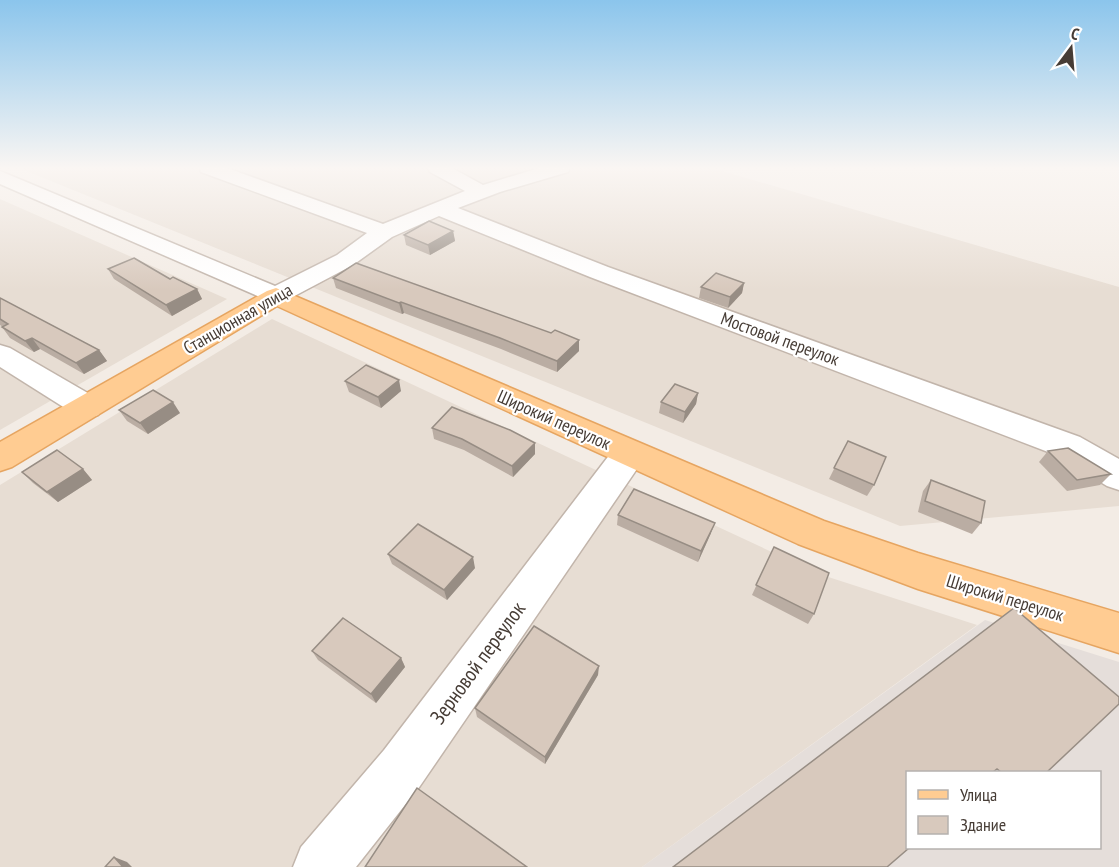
<svg xmlns="http://www.w3.org/2000/svg" width="1119" height="867" viewBox="0 0 1119 867" font-family="'PT Sans Narrow',sans-serif">
<style>
.residential{fill:#e7ddd3}
.industrial{fill:#e5deda;fill-rule:evenodd}
.lines{fill:none;stroke-linecap:round;stroke-linejoin:round}
.minor-casing{stroke:#c2b5ab;stroke-width:3}
.major-casing{stroke:#e6a561;stroke-width:3}
.minor{fill:#fff;fill-rule:evenodd}
.major{fill:#ffcc92;fill-rule:evenodd}
.wall{fill:#baada3}
.shaded-wall{fill:#978d84}
.building{fill:#d8c9bd;stroke:#978d84;stroke-width:1.5}
.labels{text-anchor:middle;stroke-width:4.5;stroke-linejoin:round;paint-order:stroke}
.street-label{font-size:18px;fill:#463c35;stroke:#fff}
.near-street-label{font-size:21px;fill:#463c35;stroke:#fff}
</style>
<rect width="100%" height="100%" fill="#f3ece5"/>
<g class="residential">
<polygon points="19,168 712,168 1119,287 1119,506 900,526"/>
<polygon points="0,199 227,299 0,430"/>
<polygon points="272,319 819,574 977,625 642,867 0,867 0,485"/>
</g>
<path class="industrial" d="M985,620l134,42v205h-477zM908,772h192v76h-192z"/>
<g class="lines">
<g class="minor-casing">
<g id="minor">
<polygon points="199,168 227,168 383,224 465,191 430,172 428,168 452,168 483,185 539,168 570,168 568,172 500,192 458,208 608,267 1080,437 1119,459 1119,490 1107,486 1056,455 590,277 439,216 392,237 353,265 285,301 276,304 0,184 0,171 275,286 337,255 367,233 201,172"/>
<polygon points="0,345 10,348 98,399 103,407 98,415 87,418 76,415 0,367"/>
<polygon points="629,441 641,445 646,454 641,463 420,786 356,867 293,867 301,847 384,750 617,445"/>
</g>
</g>
<g class="major-casing">
<polygon id="major" points="276,288 824,521 918,553 1119,613 1119,653 918,589 798,544 277,306 12,467 0,471 0,442 267,291"/>
</g>
<use href="#minor" class="minor"/>
<use href="#major" class="major"/>
</g>
<g class="wall">
<polygon points="453,231 455,241 430,255 406,245 404,235"/>
<polygon points="108,269 170,279 197,289 202,299 172,316 114,279"/>
<polygon points="333,278 579,340 579,351 557,372 501,349 404,313 402,314 336,288"/>
<polygon points="744,283 742,293 728,308 699,298 701,287"/>
<polygon points="0,298 99,350 107,361 84,374 40,349 34,352 10,338 2,327 3,327 0,325"/>
<polygon points="345,381 401,391 381,408 349,392"/>
<polygon points="698,393 696,404 683,423 659,413 661,402"/>
<polygon points="119,410 180,413 148,434 127,421"/>
<polygon points="432,428 535,443 535,454 513,477 464,450 434,439"/>
<polygon points="848,441 874,485 867,496 829,479"/>
<polygon points="1048,451 1111,474 1100,485 1067,491 1039,462"/>
<polygon points="83,469 92,480 58,502 33,483 22,472"/>
<polygon points="931,480 981,523 972,534 918,512 923,491"/>
<polygon points="618,515 711,533 698,562 617,525"/>
<polygon points="774,547 814,614 808,624 752,595"/>
<polygon points="388,554 475,568 447,600 392,564"/>
<polygon points="312,651 401,658 405,667 376,703 318,660"/>
<polygon points="598,675 545,764 477,717 475,708"/>
</g>
<g class="shaded-wall">
<polygon points="453,231 455,241 430,255 428,245"/>
<polygon points="744,283 742,293 728,308 730,297"/>
<polygon points="197,289 202,299 172,316 166,305"/>
<polygon points="401,302 404,313 402,314 399,303"/>
<polygon points="32,338 40,349 34,352 25,341"/>
<polygon points="579,340 579,351 557,372 557,361"/>
<polygon points="99,350 107,361 84,374 76,363"/>
<polygon points="399,380 401,391 381,408 378,397"/>
<polygon points="698,393 696,404 683,423 685,412"/>
<polygon points="173,402 180,413 148,434 140,423"/>
<polygon points="535,443 535,454 513,477 512,466"/>
<polygon points="83,469 92,480 58,502 47,492"/>
<polygon points="715,523 711,533 698,562 701,551"/>
<polygon points="473,557 475,568 447,600 444,590"/>
<polygon points="401,658 405,667 376,703 371,694"/>
<polygon points="599,666 598,675 545,764 545,757"/>
<polygon points="114,857 127,862 132,867 123,867"/>
</g>
<g class="building">
<polygon points="429,221 453,231 428,245 404,235"/>
<polygon points="134,258 170,279 173,277 197,289 166,305 108,269"/>
<polygon points="356,263 551,333 555,330 579,340 557,361 500,338 401,302 399,303 333,278"/>
<polygon points="716,273 744,283 730,297 701,287"/>
<polygon points="0,298 99,350 76,363 32,338 25,341 2,327 8,324 0,319"/>
<polygon points="366,365 399,380 378,397 345,381"/>
<polygon points="675,384 698,393 685,412 661,402"/>
<polygon points="153,390 173,402 140,423 119,410"/>
<polygon points="452,407 510,430 535,443 512,466 462,439 432,428"/>
<polygon points="848,441 886,457 874,485 834,468"/>
<polygon points="1068,448 1111,474 1077,480 1048,451"/>
<polygon points="57,450 83,469 47,492 22,472"/>
<polygon points="931,480 985,501 981,523 925,501"/>
<polygon points="634,489 715,523 701,551 618,515"/>
<polygon points="418,524 473,557 444,590 388,554"/>
<polygon points="774,547 829,573 814,614 756,585"/>
<polygon points="1014,608 1119,697 1119,704 1047,772 1001,772 997,769 993,772 908,772 908,848 909,848 887,867 673,867"/>
<polygon points="343,618 401,658 371,694 312,651"/>
<polygon points="534,626 599,666 545,757 475,708"/>
<polygon points="417,788 527,867 365,867"/>
<polygon points="114,857 123,867 105,867"/>
</g>
<linearGradient id="sky" x2="0" y2="1"><stop stop-color="#8bc5ec"/><stop offset="0.58" stop-color="#faf6f3"/><stop offset="1" stop-color="#faf6f3" stop-opacity="0"/></linearGradient>
<rect width="1119" height="290" fill="url(#sky)"/>
<g class="labels">
<g class="street-label">
<text transform="translate(238 319) rotate(-30)" y="6">Станционная улица</text>
<text transform="translate(780 339) rotate(20)" y="6">Мостовой переулок</text>
<text transform="translate(554 420) rotate(24)" y="6">Широкий переулок</text>
<text transform="translate(1005 598) rotate(17)" y="6">Широкий переулок</text>
</g>
<g class="near-street-label">
<text transform="translate(478 663) rotate(-54)" y="7">Зерновой переулок</text>
</g>
</g>
<rect x="906" y="771" width="195" height="78" fill="#ffffff" stroke="#b5b1ae" stroke-width="1.5"/>
<rect x="918" y="790" width="30" height="9" fill="#ffcc92" stroke="#b5b1ae" stroke-width="1.5"/>
<text x="960" y="801" font-size="18" fill="#463c35">Улица</text>
<rect x="918" y="816" width="30" height="18" fill="#d8c9bd" stroke="#b5b1ae" stroke-width="1.5"/>
<text x="960" y="831" font-size="18" fill="#463c35">Здание</text>
<g transform="translate(1071 48) rotate(16)" stroke="#ffffff" stroke-width="4.5" paint-order="stroke">
<path d="M0-4.5L10 22L0 15L-10 22Z" fill="#463c35"/>
<text y="-9" font-size="16" font-weight="bold" text-anchor="middle" fill="#463c35">С</text>
</g>
</svg>
